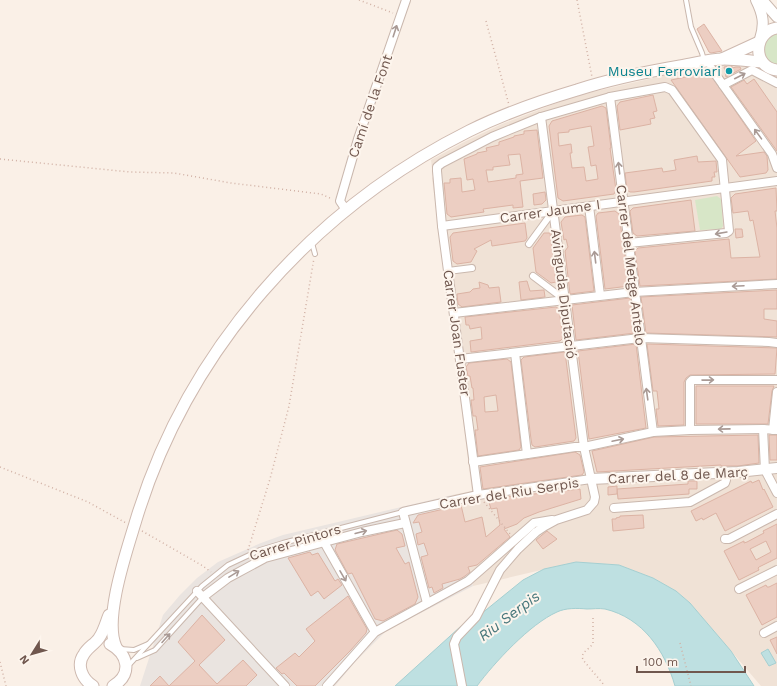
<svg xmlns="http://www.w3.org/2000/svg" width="777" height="686" viewBox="0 0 777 686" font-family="'Work Sans',sans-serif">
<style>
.residential{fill:#f0e2d6}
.industrial{fill:#eae4e0}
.green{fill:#d7e6c7}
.water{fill:#bee0e1;stroke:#a5cfd1}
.building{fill:#eccec2;stroke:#dcb3a4;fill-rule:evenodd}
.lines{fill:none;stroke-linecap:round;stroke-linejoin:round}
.service-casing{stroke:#cab8ae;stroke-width:6}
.pedestrian-casing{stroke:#cab8ae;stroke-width:8}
.minor-casing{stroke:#cab8ae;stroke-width:10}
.tertiary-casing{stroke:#cab8ae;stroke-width:12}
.secondary-casing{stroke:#ceb9af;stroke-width:13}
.path{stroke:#d1b1a5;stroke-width:1.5;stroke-dasharray:1 3;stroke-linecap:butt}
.service{stroke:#fff;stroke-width:4}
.pedestrian{stroke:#fff;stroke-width:6}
.minor{stroke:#fff;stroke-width:8}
.tertiary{stroke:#fff;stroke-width:10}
.secondary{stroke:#fff;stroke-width:11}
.oneway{stroke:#a99a95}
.culture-dot{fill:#0f9aa8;stroke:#fdf5ed;stroke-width:1.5}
.labels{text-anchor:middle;stroke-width:4;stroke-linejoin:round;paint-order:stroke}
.culture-label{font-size:14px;fill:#0d838f;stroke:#fdf5ed;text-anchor:end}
.street-label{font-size:14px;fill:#70574e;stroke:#fdf5ed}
.water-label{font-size:15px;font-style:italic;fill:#47777b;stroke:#fdf5ed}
</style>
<rect width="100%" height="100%" fill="#faf0e7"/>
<polygon class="residential" points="777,55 777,686 761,686 690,603 676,591 653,578 619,565 576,562 473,586 452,495 472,491 432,178 433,177 431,160 466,141 502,124 575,96 710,65"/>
<polygon class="industrial" points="452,495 473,586 386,631 355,662 335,686 140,686 163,615 180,595 197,578 218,562 261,543 283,535"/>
<g class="green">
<path d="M777,33v33c-19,-6 -18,-26 0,-33z"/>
<polygon points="717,196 721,199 723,226 721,229 700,230 695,200"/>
</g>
<g class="water">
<path d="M576,562l43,3 34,13 23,13 14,12 41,48 23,35h-79c-10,-35 -32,-68 -70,-77 -6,-1 -13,0 -18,0 -10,-1 -22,-1 -30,3 -27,12 -63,51 -80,74h-82l65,-59 21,-13 42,-34 21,-11z"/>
<polygon points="768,649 776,663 769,666 761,653"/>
</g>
<g class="building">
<polygon points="704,24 722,51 711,53 709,52 697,29"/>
<polygon points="729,66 732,66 732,68 736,67 740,67 741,69 726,77 724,67"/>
<polygon points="706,68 756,141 736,156 764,152 767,156 768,170 766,173 740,177 671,80 695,75"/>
<polygon points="754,79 777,112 777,151 731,87 744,80 747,84"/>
<polygon points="653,95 657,111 653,112 655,118 650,119 651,124 620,130 617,106 620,102"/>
<path d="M602,106l4,2 5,40h-1l6,42 -2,4 -51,7 -5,-3 -9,-72 3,-5zM591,126l3,20 -6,1 3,19 5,-1 2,14 -12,2 -2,-14 -12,1 -2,-15h2l-1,-9 -12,2 -1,-13 11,-1v-2z"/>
<path d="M537,130l6,48 -23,3 3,26 -10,1v-3l-30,4 1,3 -33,5 -4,-3 -3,-31h6v-4l11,-1 1,14 13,-2 -2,-11 -6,1 -3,-21 13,-5v-1l10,-2 -1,-3 13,-3v-3l15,-5v-1l10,-2v-3zM520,154l3,20 -7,1v3l-28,4 -2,-12h7v-3l17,-2 -2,-10z"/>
<polygon points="697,156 698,162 716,161 717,172 714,172 715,177 712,177 712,181 634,192 630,192 627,190 625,173 662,168 663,172 676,170 674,160"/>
<polygon points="776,188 777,211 775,211 777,228 777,279 640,286 635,251 638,248 729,239 731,258 760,257 753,220 750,221 748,211 733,213 731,198 735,194"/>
<polygon points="545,192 546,200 542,204 534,205 533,194"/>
<polygon points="691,200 695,231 637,236 633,233 630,211 633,208"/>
<polygon points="615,211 619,214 629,286 605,289 596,216 598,213"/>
<polygon points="582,215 585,217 594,291 570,294 565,251 568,247 566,239 564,240 561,222 565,217"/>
<polygon points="525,223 527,238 525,241 492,246 491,240 474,249 477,251 471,262 457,264 453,261 450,237 453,233"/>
<polygon points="735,229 742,229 743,237 736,238"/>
<polygon points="544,233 550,233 556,282 551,283 536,272 533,248"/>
<polygon points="527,281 530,291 544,290 545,297 521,300 519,282"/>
<polygon points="479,282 488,285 489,288 499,287 501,302 462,307 458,304 457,294 470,292 473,289 480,288"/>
<polygon points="777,290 777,309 764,309 764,319 777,321 777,337 646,333 641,297"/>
<polygon points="630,298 635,333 576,340 572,305"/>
<polygon points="556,307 559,309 563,338 560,341 471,352 470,341 482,339 481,327 470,329 469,325 466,325 465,317"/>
<polygon points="636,344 646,428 589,439 578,351"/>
<polygon points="647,344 777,348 775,374 690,375 686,378 684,382 684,425 658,426 656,409 659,409 657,391 653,391"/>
<polygon points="565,352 576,438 574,441 535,447 532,445 531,439 521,360 524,357"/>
<path d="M507,359l4,3 10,85 -2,3 -41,6 -3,-26h3l-2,-14h-3l-2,-16h3l-1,-12h-1l-2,-12h-2l-2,-9 3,-4zM496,395l2,16 -13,1 -1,-15z"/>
<polygon points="696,386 774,386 772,391 768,424 696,424"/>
<polygon points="758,435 759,463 738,466 721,466 721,465 597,472 592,451 654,437"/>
<polygon points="769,435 777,435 777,460 770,460"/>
<polygon points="575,452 580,455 584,472 582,475 483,489 480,467"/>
<polygon points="759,480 763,490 764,489 773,507 725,531 716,513 703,520 702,518 696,521 691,511 751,481 752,483"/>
<polygon points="688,481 697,481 697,489 689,489 689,494 618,499 617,489 688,484"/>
<polygon points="617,486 617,494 608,495 608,487"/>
<polygon points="580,489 581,499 539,512 524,518 517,524 504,529 510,537 477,565 468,567 470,572 465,576 460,579 442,584 443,588 434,593 432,587 429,588 421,557 428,555 424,543 418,545 416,534 422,532 419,522 413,523 418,515 461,505 465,522 482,517 486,537 500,525 497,508 491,509 488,499"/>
<polygon points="643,515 644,528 613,531 612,519 616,519 616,518 620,517 620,516"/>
<path d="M777,524v34l-18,9 -1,1 1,2 -20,10 -15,-29 20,-10v2l3,-1 15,-8 2,-1 -1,-2zM766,541l5,11 -15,8 -6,-11z"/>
<polygon points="397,530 402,534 405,546 396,548 405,564 409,562 418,597 415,604 383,621 375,619 352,573 348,574 335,550 337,544"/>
<polygon points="547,531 557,539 543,549 536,540"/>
<polygon points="310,552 312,555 318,553 335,581 338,579 342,585 324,599 318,591 311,596 288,558"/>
<polygon points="777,583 777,617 762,625 746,595 766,585 767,587 769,587"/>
<polygon points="348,596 367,629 366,633 350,651 315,686 297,686 284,673 282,674 276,668 295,653 299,657 315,641 306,629"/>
<polygon points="202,615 225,640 199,665 217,684 243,660 257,675 246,686 150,686 160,676 169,686 195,661 178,642"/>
<polygon points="777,637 777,654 770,640"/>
</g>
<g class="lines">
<g class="service-casing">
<g id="service">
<polyline points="686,0 691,27 702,53 704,60"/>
<polyline points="312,243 315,254"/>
<polyline points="120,649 134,650 148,644"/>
<polyline points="137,658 155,650 203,597"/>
<polyline points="128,666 202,586 228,565 260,550 283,543 403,512"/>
</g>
</g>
<g class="pedestrian-casing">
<g id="pedestrian">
<polyline points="529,244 554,210"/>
<polyline points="448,271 472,268"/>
<polyline points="533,276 565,300"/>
</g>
</g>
<g class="minor-casing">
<g id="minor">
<polyline points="711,68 723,85"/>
<polyline points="777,83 752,70 723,85 772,154 777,168"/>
<polyline points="610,97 653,432"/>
<polyline points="589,206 600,295"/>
<polyline points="346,210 340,201 358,139 406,0"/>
<polyline points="442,226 777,181"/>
<polyline points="454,313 634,292 777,284"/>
<polyline points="515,353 527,454"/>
<polyline points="460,359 640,338 769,342 777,343"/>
<polyline points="763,429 765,470 777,493"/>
<polyline points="690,430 690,382 692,380 777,380"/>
<polyline points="773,430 777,392"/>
<polyline points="473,462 575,447 584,447 653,432 690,430 763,429 777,430"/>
<polyline points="478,495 442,226 437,171 437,167 442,163 492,137 541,117 610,97 665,87 672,90 722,160 729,231 726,233 629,243"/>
<polyline points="614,508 690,502 725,483 726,480 726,473"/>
<polyline points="725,539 729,539 777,514"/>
<polyline points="324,542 375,632"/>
<polyline points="739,589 777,570"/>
<polyline points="197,591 285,686"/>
<polyline points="203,597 228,578 265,558 362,532 405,523"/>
<polyline points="427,603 403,512 478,495 591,479"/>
<polyline points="764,633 777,626"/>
<polyline points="327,686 375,632 468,581 534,523 552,520"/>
<polyline points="462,686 454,644 457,637 476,617 500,570 518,549 536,532 545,526 556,520 587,510 594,502 595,497 584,447 541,117"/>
</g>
</g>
<g class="tertiary-casing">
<g id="tertiary">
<path d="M756,0c7,14 9,24 4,39"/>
<polyline points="762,0 777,17"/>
<polyline points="591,479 738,472 777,468"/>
</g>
</g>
<g class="secondary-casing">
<g id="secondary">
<path d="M777,28c-24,4 -25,39 0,42"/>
<polyline points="722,59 759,42"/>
<path d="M110,644c18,10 23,30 3,42"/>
<path d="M116,647c-13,-28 11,-97 20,-127 51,-169 175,-310 333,-389 34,-17 71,-30 108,-41 34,-11 68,-18 103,-24 14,-2 29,-7 43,-7 13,0 26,2 39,3"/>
<path d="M93,686c-11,-7 -17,-21 -9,-32 4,-7 11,-10 15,-16 5,-7 7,-16 10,-23"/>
</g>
</g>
<g class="path">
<polyline points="359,0 393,13"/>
<polyline points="577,0 592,77"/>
<polyline points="486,21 509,105"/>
<polyline points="0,159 130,172 174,173 231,183 321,194 332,199"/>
<polyline points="0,467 88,502 126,523"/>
<polyline points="484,502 511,535"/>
<polyline points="142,531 203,566 211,572"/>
<polyline points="248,550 270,479 289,406 314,258"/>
<path d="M593,618v25c-3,7 -13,8 -10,17l22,26"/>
<polyline points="680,643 691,686"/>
<polyline points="0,662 6,686"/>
</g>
<use href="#service" class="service"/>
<use href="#pedestrian" class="pedestrian"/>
<use href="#minor" class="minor"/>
<use href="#tertiary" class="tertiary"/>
<use href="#secondary" class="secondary"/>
</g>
<defs><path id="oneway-shaft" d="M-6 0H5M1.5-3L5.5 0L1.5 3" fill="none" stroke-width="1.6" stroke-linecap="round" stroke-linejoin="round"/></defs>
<g class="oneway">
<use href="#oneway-shaft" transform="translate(395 31) rotate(-72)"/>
<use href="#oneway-shaft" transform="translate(740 76) rotate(-27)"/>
<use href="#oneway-shaft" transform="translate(758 134) rotate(-126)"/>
<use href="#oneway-shaft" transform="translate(619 168) rotate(-97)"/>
<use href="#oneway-shaft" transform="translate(721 233) rotate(170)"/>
<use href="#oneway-shaft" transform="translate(595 257) rotate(-97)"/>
<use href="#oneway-shaft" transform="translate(738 286) rotate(177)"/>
<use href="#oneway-shaft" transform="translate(708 380) rotate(-1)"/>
<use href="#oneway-shaft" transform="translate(647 394) rotate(-98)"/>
<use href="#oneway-shaft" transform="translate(724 429) rotate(179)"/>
<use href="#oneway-shaft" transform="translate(618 440) rotate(-12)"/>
<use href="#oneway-shaft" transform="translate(361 532) rotate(-14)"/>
<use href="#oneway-shaft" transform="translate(234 574) rotate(-32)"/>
<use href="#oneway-shaft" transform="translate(343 576) rotate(60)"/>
<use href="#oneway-shaft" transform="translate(166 638) rotate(-48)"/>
</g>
<circle class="culture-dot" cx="729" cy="71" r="4"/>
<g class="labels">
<g class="culture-label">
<text x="721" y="76">Museu Ferroviari</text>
</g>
<g class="street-label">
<text transform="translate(370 106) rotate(-71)" y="5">Camí de la Font</text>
<text transform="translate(550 211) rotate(-8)" y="5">Carrer Jaume I</text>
<text transform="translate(631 265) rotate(83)" y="5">Carrer del Metge Antelo</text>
<text transform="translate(564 294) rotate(83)" y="5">Avinguda Diputació</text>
<text transform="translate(457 333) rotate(82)" y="5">Carrer Joan Fuster</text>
<text transform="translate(678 475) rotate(-3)" y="5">Carrer del 8 de Març</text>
<text transform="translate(509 493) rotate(-9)" y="5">Carrer del Riu Serpis</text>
<text transform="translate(295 542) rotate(-17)" y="5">Carrer Pintors</text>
</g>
<g class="water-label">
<text transform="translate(509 616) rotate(-37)" y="5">Riu Serpis</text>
</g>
</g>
<g transform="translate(32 654) rotate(233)" stroke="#fdf5ed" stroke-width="3" paint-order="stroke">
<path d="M0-3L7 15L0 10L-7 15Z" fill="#70574e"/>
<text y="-6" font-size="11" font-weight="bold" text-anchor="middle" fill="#70574e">N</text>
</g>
<path d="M637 666v6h108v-6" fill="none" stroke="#70574e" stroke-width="2"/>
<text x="643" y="666" font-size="12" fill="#70574e" stroke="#fdf5ed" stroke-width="3" paint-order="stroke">100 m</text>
</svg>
